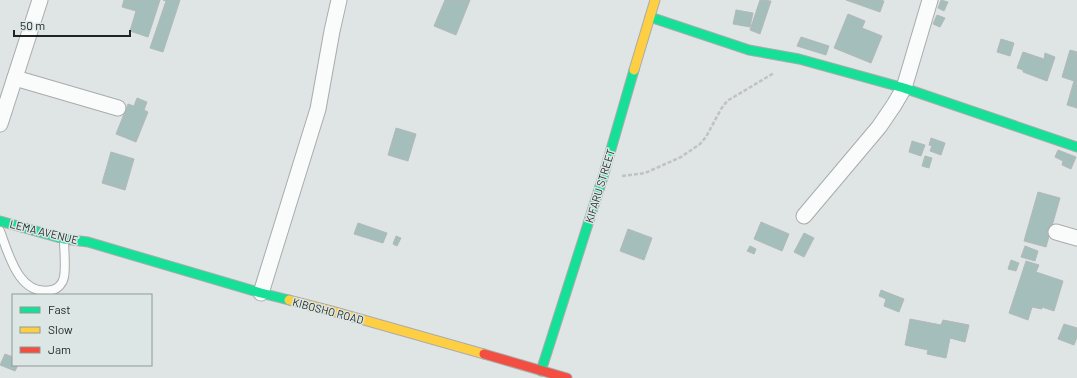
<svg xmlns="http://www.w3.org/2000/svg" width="1077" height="378" viewBox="0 0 1077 378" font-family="Barlow,sans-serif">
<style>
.building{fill:#a4bebb;stroke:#b4b8b8}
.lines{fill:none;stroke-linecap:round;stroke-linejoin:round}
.lane-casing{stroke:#a9acac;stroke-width:10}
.street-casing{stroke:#a9acac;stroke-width:17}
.fast-casing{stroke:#a9acac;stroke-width:11}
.slow-casing{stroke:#a9acac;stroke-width:11}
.jam-casing{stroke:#a9acac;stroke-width:11}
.path{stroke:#c1c2c2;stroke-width:2.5;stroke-dasharray:4 2;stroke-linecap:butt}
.lane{stroke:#fafbfb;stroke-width:8}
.street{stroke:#fafbfb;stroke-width:15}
.fast{stroke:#16e098;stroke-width:9}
.slow{stroke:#ffcf43;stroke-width:9}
.jam{stroke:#f24e42;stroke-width:9}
.labels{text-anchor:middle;stroke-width:3;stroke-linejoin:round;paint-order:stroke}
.street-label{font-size:11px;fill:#1f2322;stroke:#dce7e5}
</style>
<rect width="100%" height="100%" fill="#dfe4e4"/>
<g class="building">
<polygon points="124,0 160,0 148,37 130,31 136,11 122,7"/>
<polygon points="163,0 180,0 163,52 150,48 166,1"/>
<polygon points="445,0 470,0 456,35 434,26"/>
<polygon points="760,0 771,1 760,34 750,30"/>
<polygon points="846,0 880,0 884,1 880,12"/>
<polygon points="941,0 948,2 944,11 938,8"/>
<polygon points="736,10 753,13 750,27 733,24"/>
<polygon points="848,14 865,21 862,28 882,36 871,63 834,48"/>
<polygon points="937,15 945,18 940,27 933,24"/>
<polygon points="801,37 829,46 826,55 797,46"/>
<polygon points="1001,39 1014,43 1010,56 997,52"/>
<polygon points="1070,50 1077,52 1077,108 1067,105 1074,81 1062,77"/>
<polygon points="1023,52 1044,59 1045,53 1055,57 1047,81 1023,72 1023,70 1017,68"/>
<polygon points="137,98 147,102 144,110 148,112 136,142 116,134 128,104 134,106"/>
<polygon points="396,128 416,134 408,161 388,155"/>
<polygon points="931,138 945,143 941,155 930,151 932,146 929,145"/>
<polygon points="912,141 925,145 921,156 909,152"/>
<polygon points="1058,150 1076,157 1071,169 1062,165 1063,161 1055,157"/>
<polygon points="111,152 134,159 125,190 102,183"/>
<polygon points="925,156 932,158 929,168 922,166"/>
<polygon points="1038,192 1060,198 1046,247 1024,241"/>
<polygon points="761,222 789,234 782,251 754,239"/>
<polygon points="358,223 387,233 383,243 354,234"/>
<polygon points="628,229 652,238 644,260 620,251"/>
<polygon points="804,233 814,238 804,257 794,252"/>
<polygon points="396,236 401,238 397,246 393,244"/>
<polygon points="750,246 756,249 754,254 747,251"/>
<polygon points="1025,246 1038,251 1035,261 1021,257"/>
<polygon points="1011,260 1019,263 1016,271 1008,269"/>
<polygon points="1026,261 1039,265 1036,272 1063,281 1054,311 1042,307 1042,309 1032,307 1028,320 1009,313"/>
<polygon points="881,290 904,299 899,312 884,306 886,299 879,296"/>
<polygon points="910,319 941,325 943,320 969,325 965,342 950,338 946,358 927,354 928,350 905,345"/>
<polygon points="1064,324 1077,328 1077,337 1074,345 1058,339"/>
<polygon points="5,354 13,357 13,365 18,365 15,371 0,365"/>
</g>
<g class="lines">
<g class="lane-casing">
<path id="lane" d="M0,231c9,24 19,66 52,59 6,-1 11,-7 12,-13 2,-10 0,-27 0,-38"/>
</g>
<g class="street-casing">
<g id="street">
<polyline points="15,78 118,108"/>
<polyline points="0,124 40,0"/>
<polyline points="804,216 879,127 894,105 904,88 930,0"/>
<polyline points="1056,232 1077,238"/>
<polyline points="261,293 318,109 332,31 339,0"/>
</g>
</g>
<g class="fast-casing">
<g id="fast">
<polyline points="650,17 749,50 799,59 904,88 1077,147"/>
<polyline points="0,221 64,239 88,242 261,293 289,300"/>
<polyline points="541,371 603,177 634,70"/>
</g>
</g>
<g class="slow-casing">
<g id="slow">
<polyline points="634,70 655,0"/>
<polyline points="289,300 332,311 484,354"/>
</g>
</g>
<g class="jam-casing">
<polyline id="jam" points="484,354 567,378"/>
</g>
<polyline class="path" points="622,176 645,173 681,157 700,144 706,137 721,109 727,101 774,73"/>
<use href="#lane" class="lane"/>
<use href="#street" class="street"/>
<use href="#fast" class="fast"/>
<use href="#slow" class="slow"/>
<use href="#jam" class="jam"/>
</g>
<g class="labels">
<g class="street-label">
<text transform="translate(600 186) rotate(-73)" y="4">KIFARU STREET</text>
<text transform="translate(44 232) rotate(14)" y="4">LEMA AVENUE</text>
<text transform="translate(328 311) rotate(15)" y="4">KIBOSHO ROAD</text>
</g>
</g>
<rect x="12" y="294" width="140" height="72" fill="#dce7e5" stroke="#909997"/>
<rect x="20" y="307" width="20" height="6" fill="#16e098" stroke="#909997"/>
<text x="48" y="314" font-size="12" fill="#1f2322">Fast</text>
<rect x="20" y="327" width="20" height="6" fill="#ffcf43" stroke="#909997"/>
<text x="48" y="334" font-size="12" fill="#1f2322">Slow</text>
<rect x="20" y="347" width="20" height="6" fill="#f24e42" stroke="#909997"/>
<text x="48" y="354" font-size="12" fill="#1f2322">Jam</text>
<path d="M14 30v6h116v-6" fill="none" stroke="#1f2322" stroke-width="2"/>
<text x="20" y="30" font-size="12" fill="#1f2322" stroke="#dce7e5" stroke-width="3" paint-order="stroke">50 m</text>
</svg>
